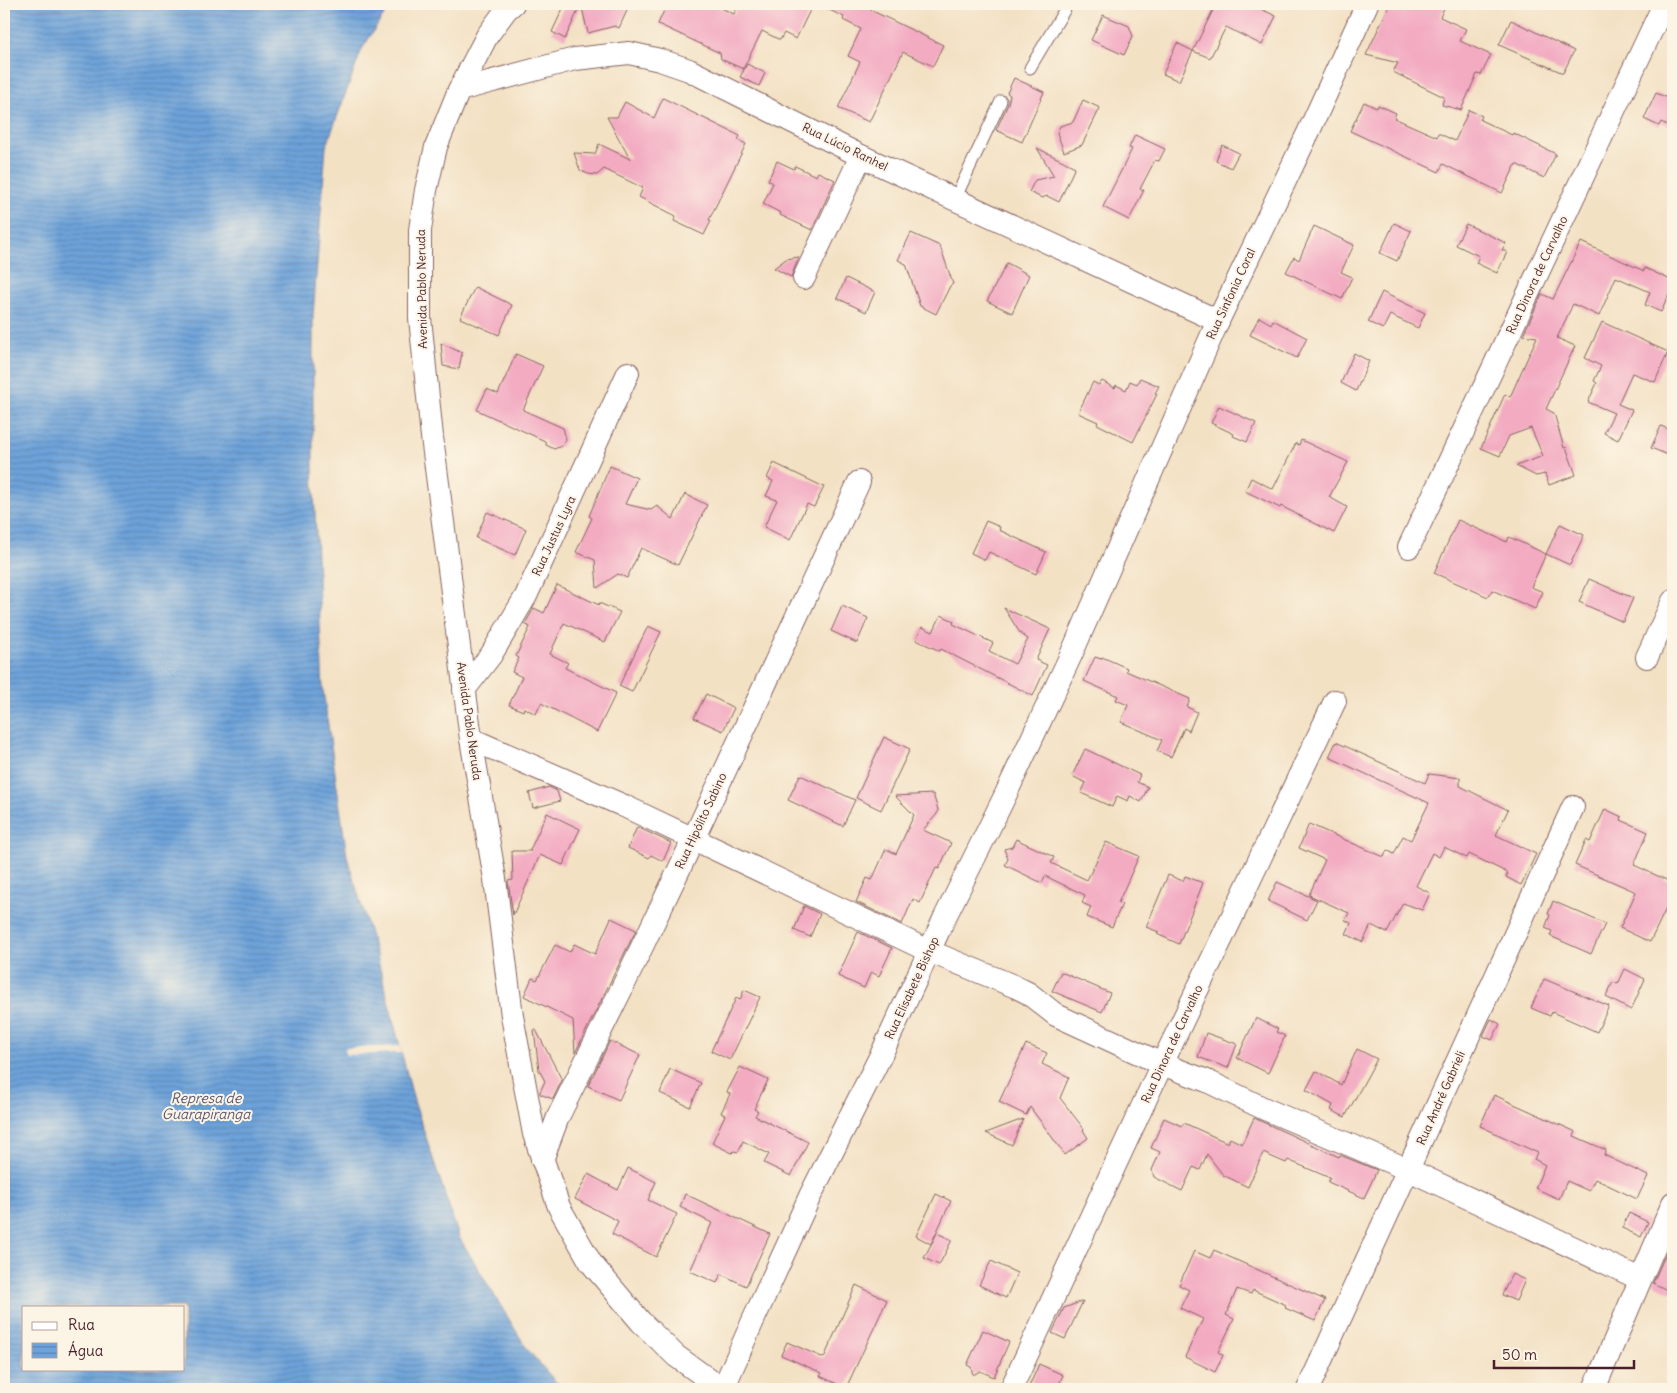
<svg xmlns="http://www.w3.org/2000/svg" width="1677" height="1393" viewBox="0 0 1677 1393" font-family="Delius,sans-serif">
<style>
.water{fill:url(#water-rules);stroke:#5c6182;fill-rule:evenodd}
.pier{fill:#f3e1c4}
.building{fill:#f3abc2}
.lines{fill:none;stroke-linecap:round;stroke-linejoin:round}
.service-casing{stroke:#856361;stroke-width:13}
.minor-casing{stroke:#856361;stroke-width:24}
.service{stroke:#fff;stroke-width:11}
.minor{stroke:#fff;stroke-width:22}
.labels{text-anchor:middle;stroke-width:4;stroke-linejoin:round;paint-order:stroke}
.street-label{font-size:12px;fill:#4a1f2b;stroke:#fcf5e5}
.water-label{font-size:14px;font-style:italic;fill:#585471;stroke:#fcf5e5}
</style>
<defs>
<pattern id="water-rules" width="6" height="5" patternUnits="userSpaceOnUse" patternTransform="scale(1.25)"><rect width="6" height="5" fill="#6da3da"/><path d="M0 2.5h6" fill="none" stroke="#5c84b1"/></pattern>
</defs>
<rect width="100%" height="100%" fill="#fcf5e5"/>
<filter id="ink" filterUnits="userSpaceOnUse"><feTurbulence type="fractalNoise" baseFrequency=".02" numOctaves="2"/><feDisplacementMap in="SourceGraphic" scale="10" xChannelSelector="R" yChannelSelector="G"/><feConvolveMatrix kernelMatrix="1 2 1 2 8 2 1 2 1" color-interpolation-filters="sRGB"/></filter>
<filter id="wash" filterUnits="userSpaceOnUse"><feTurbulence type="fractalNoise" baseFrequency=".0096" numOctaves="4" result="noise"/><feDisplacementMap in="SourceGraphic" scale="20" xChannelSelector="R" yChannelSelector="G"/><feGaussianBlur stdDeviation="1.12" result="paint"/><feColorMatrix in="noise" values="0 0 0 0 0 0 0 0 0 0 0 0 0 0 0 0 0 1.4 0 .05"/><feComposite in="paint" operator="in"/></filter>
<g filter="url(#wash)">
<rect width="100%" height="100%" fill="#f3e1c4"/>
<path class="water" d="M4,4h387l-29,45 -36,98 -13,169v152l10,222 24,166 31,105 36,140 45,136 68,112 35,40h-558zM24,1307h160v62h-160z"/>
<polygon class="pier" points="400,1046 402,1053 346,1055 345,1048"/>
<g id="blocks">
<g class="building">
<polygon points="565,4 630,4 619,28 615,26 588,33 581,4 565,39 552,32"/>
<polygon points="667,4 713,4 734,14 739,4 813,4 796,39 784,33 780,40 762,31 743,69 721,59 720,53 658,24"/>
<polygon points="817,4 858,4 943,45 933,66 903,52 869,122 838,108 860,62 848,56 861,29 843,20 844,17"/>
<polygon points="1216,4 1250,4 1276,16 1262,45 1226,27 1210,58 1193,51"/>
<polygon points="1390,4 1400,4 1412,10 1415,4 1446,4 1440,17 1466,29 1460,41 1491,55 1481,75 1477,74 1461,110 1442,105 1444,97 1393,72 1398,63 1366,55"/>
<polygon points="1103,15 1129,26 1133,36 1124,55 1091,40"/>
<polygon points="1511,20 1574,51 1563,73 1499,45"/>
<polygon points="1177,43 1193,51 1179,81 1163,74"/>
<polygon points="747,64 765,73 759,86 740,77"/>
<polygon points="1014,78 1044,92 1022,142 996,130 1008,104 1010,95 1007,93"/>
<polygon points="1656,93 1673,100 1673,128 1661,122 1659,126 1644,119"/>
<polygon points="663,98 740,136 738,140 746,144 709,220 711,221 704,235 674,221 676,216 639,197 643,188 604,169 597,175 588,174 580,170 574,153 595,154 599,144 630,159 607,117 617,117 625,102 654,118"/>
<polygon points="1083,100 1100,108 1082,145 1064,152 1057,133 1060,126 1073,122"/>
<polygon points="1364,102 1377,108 1378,105 1396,113 1394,118 1437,137 1438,133 1455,141 1469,110 1482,116 1480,120 1512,135 1513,133 1556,154 1544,178 1516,164 1502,193 1443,164 1439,172 1350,131"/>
<polygon points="1135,135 1165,149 1159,161 1155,160 1140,189 1144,190 1129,220 1103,207 1132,149 1129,148"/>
<polygon points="1222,145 1239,153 1231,168 1216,161"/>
<polygon points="1037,148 1075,167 1059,202 1047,196 1042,198 1029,192 1035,180 1054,176"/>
<polygon points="777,161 794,169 795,166 816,176 818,172 835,180 812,230 780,215 781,213 763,204 773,183 768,180"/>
<polygon points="1394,223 1411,231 1397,261 1380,253"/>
<polygon points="1466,224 1506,243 1502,250 1507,252 1497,273 1476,263 1479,256 1456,245"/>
<polygon points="1314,226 1354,245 1341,272 1352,277 1342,299 1286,272 1294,257 1299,260"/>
<polygon points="911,233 940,246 953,284 950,286 936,314 920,306 906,264 898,260"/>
<polygon points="1581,242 1644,271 1645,268 1673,281 1673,286 1661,312 1645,305 1650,292 1616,277 1599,316 1573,304 1557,338 1575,346 1546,409 1554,413 1564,448 1566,447 1576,475 1549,485 1545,474 1536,476 1516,466 1543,456 1531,428 1509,436 1500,456 1481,448 1505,394 1510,397 1537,337 1523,335 1542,294 1553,299"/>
<polygon points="799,257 791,277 774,268 786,259"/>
<polygon points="1007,263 1029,275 1012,313 987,301"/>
<polygon points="846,278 875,292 866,312 837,298"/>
<polygon points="475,287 512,305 499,335 460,318"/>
<polygon points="1382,292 1425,313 1418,328 1390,315 1383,329 1368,322"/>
<polygon points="1259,317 1271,324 1273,320 1307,338 1297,358 1250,335"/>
<polygon points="1602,322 1668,352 1655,382 1632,373 1618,404 1632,410 1618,440 1604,433 1614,413 1588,402 1597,383 1594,381 1601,366 1585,358"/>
<polygon points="441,343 462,353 459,369 443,366"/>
<polygon points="1354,353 1369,361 1356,391 1341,383"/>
<polygon points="516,354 543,366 523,410 563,428 566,439 562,446 554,449 546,445 545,441 477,410 487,389 498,394"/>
<polygon points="1140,378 1159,386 1155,393 1157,394 1133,442 1097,424 1098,422 1078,413 1093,382 1099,385 1102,381 1115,388 1116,385 1126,390 1130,381 1137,384"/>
<polygon points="1219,406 1256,423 1247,442 1233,436 1234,434 1211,423"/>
<polygon points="1661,426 1673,431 1673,457 1651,448"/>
<polygon points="1301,440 1348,462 1329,497 1347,507 1334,533 1281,506 1280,508 1245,491 1251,478 1273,489 1296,443 1299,445"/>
<polygon points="774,463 824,487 814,507 807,504 790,540 764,527 777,500 766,496 773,481 767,478"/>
<polygon points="610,466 637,478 625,504 651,510 657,506 673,519 685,494 707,505 678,565 641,548 627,578 618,574 597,588 595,560 576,552 592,518 589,516"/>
<polygon points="487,512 526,529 515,555 476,538"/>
<polygon points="1458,520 1507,542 1509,537 1546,554 1531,587 1543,592 1535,609 1492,590 1488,597 1434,573"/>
<polygon points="986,521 1000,527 999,530 1046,552 1036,574 989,552 985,560 971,553"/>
<polygon points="1560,524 1584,535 1570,565 1546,554"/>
<polygon points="1589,579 1633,598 1623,622 1579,602"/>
<polygon points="557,585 599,605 599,603 620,612 605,642 564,623 550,654 568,663 565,668 616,693 597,732 541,703 536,714 524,708 523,711 509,705 522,677 512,672 519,658 516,656 530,627 525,624 534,608 544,613"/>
<polygon points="842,606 868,618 857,643 831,631"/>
<polygon points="1004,608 1050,629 1036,660 1047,665 1033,696 941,649 940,651 916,640 922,627 933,632 941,615 954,621 953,624 993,643 989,651 1015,664 1028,639 1020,633"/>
<polygon points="648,626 661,632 632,692 619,686"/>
<polygon points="1095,657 1101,659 1102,657 1127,668 1126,671 1190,699 1187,707 1197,712 1189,731 1184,728 1171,757 1157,751 1162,740 1121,722 1128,705 1116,700 1118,696 1084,681"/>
<polygon points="706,694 734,708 723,731 694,718"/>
<polygon points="884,737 910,749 881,810 856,798"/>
<polygon points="1336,742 1425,783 1429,774 1460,778 1460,786 1508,810 1496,835 1536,854 1521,885 1506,877 1508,873 1469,854 1467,858 1444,847 1439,857 1432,853 1416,886 1430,893 1422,910 1403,903 1387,933 1371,925 1363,942 1346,934 1351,923 1345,920 1349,913 1309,895 1325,860 1299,848 1309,824 1384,857 1387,850 1394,854 1403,836 1411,840 1429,803 1329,757"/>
<polygon points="1085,749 1140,775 1137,782 1148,787 1141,802 1130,796 1128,801 1117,796 1112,807 1081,793 1086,783 1072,776"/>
<polygon points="800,775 855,800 843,826 788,800"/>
<polygon points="549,787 557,791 560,801 533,808 529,793"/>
<polygon points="933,794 938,810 937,814 923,830 951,843 939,869 936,868 920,903 913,899 902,924 856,902 867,878 872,880 886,849 896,854 914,815 895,796"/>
<polygon points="1605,809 1622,817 1621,820 1648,832 1634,865 1673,883 1673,894 1650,942 1620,928 1636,892 1575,865 1586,840 1590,842"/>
<polygon points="547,813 580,829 563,865 540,855 513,915 508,881 513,880 512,851 531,851 530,850"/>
<polygon points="637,827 671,843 663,861 651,855 649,858 628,848"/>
<polygon points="1016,839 1054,857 1051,863 1087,880 1106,842 1139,856 1118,903 1122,904 1112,927 1087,917 1091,907 1082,903 1085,895 1045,876 1042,883 1005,865 1008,859 1004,849 1012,847"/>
<polygon points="1168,875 1183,881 1185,876 1203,883 1179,944 1157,934 1159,932 1146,927"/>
<polygon points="1277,882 1317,900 1307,920 1268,901"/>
<polygon points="1553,901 1605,924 1591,954 1550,936 1552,931 1545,928 1550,915 1548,914"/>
<polygon points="804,906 820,914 810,937 794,930"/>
<polygon points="611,918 636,930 575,1053 573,1020 524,996 532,978 537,980 555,945 570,952 574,944 595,954"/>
<polygon points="858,932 892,948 879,976 871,972 864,988 838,976"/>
<polygon points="1625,969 1645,979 1631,1010 1606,997 1613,982 1618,984"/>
<polygon points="1061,972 1110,993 1102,1012 1052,991"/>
<polygon points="1544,979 1609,1006 1597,1032 1552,1012 1550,1016 1531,1008"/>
<polygon points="744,990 760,997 730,1060 711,1051 736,998 740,1000"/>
<polygon points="1256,1018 1278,1029 1276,1032 1285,1036 1268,1073 1237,1058"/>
<polygon points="1491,1019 1500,1024 1492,1040 1483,1036"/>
<polygon points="534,1030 536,1030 562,1080 553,1099 540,1094 540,1092 545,1081 539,1070"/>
<polygon points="1206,1033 1237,1044 1228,1068 1198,1057"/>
<polygon points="610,1041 640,1055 619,1100 588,1086"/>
<polygon points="1026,1044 1047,1053 1042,1064 1069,1077 1060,1098 1084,1129 1083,1130 1088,1138 1065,1155 1030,1107 1026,1115 999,1102"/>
<polygon points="1357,1049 1377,1059 1345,1117 1331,1110 1333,1105 1306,1090 1316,1071 1341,1085"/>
<polygon points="740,1067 768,1080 754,1109 758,1111 755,1116 808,1142 791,1176 764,1163 769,1154 743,1141 738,1152 734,1151 732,1153 712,1143 725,1115 721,1113 730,1094 727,1092"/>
<polygon points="670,1069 701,1083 690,1107 660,1093"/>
<polygon points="1494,1095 1576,1132 1574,1136 1606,1150 1604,1155 1648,1176 1637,1199 1595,1179 1589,1191 1567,1181 1559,1199 1535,1188 1545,1165 1534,1159 1538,1153 1480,1126"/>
<polygon points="1164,1118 1182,1126 1184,1123 1228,1143 1230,1138 1242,1144 1254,1118 1339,1157 1340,1155 1377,1170 1364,1198 1328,1182 1330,1178 1288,1160 1286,1163 1263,1153 1248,1187 1223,1175 1207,1154 1200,1170 1193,1167 1182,1191 1154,1177 1152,1170 1160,1152 1151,1148"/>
<polygon points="1023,1119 1012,1145 986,1133"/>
<polygon points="628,1168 656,1182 648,1200 677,1214 656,1257 612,1234 618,1221 575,1199 588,1174 618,1190"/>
<polygon points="685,1194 770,1234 746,1286 721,1274 717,1283 690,1271 712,1223 680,1207"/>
<polygon points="936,1194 951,1201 931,1244 916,1236"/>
<polygon points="1629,1213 1648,1222 1641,1237 1622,1228"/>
<polygon points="937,1233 952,1240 939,1265 924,1258"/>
<polygon points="1673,1237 1673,1293 1653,1283"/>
<polygon points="1214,1250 1325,1300 1315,1321 1285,1308 1286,1305 1253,1290 1251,1294 1237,1289 1226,1315 1234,1319 1218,1352 1223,1355 1215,1372 1185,1357 1203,1319 1180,1308 1189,1290 1179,1285 1194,1251 1210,1258"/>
<polygon points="991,1261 1017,1273 1006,1298 979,1285"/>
<polygon points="1512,1274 1525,1280 1516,1301 1502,1295"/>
<polygon points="856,1285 887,1300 846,1388 820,1376 822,1373 781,1355 787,1342 824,1358"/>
<polygon points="1083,1301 1065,1339 1052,1333 1064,1308"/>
<polygon points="983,1330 1009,1342 994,1377 980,1371 973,1375 971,1367 967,1365"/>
<polygon points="1039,1364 1063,1375 1057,1389 1028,1389"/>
</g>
</g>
</g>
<g filter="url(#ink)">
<use href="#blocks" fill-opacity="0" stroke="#856361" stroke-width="1"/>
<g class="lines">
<g class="service-casing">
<g id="service">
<polyline points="1030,68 1068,4"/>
<polyline points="955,199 1001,101"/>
</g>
</g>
<g class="minor-casing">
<g id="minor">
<polyline points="513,4 506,10 487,36 459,90 436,147 426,190 420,230 420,318 432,437 471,739 495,879 512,1016 534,1134 559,1207 591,1263 641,1322 676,1356 722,1389"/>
<polyline points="459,90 575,59 629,53 660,60 689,70 861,156 1218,321"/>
<polyline points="804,278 861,156"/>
<polyline points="1409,547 1664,4"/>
<polyline points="1647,657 1673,601"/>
<polyline points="464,690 491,655 526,596 628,373"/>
<polyline points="471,739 622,805 929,951 1016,987 1028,993 1056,1015 1162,1064 1207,1081 1265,1109 1409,1170 1640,1279"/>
<polyline points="542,1160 558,1117 626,980 685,857 859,482"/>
<polyline points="723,1389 752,1323 810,1196 882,1053 944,919 1004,798 1071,655 1218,321 1309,131 1367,4"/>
<polyline points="1011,1389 1162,1064 1335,701"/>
<polyline points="1308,1389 1573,807"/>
<polyline points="1594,1389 1673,1203"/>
</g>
</g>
<use href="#service" class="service"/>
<use href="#minor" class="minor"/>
</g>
</g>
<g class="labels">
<g class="street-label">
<text transform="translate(845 147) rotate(26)" y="4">Rua Lúcio Ranhel</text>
<text transform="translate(1537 275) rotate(-65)" y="4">Rua Dinora de Carvalho</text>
<text transform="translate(422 289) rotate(-91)" y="4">Avenida Pablo Neruda</text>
<text transform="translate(1231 294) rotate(-65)" y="4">Rua Sinfonia Coral</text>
<text transform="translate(554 536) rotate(-65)" y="4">Rua Justus Lyra</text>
<text transform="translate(469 721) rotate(82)" y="4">Avenida Pablo Neruda</text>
<text transform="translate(701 821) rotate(-65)" y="4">Rua Hipólito Sabino</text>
<text transform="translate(912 988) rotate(-65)" y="4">Rua Elisabete Bishop</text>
<text transform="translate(1172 1044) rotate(-65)" y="4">Rua Dinora de Carvalho</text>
<text transform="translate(1441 1098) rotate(-66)" y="4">Rua André Gabrieli</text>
</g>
<g class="water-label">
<text x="206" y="1103">Represa de<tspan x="206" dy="16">Guarapiranga</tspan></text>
</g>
</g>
<rect width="1677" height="1393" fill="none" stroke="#fcf5e5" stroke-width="20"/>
<rect x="22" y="1306" width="162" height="65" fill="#fcf5e5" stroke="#b59f9b"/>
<rect x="32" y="1322" width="25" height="8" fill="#ffffff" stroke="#b59f9b"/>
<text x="68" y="1330" font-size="15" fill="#4a1f2b">Rua</text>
<rect x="32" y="1343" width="25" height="15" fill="url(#water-rules)" stroke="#b59f9b"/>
<text x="68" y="1356" font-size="15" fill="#4a1f2b">Água</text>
<path d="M1494 1360v8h140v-8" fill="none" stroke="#4a1f2b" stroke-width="2.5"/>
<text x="1502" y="1360" font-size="15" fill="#4a1f2b" stroke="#fcf5e5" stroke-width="4" paint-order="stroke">50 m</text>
</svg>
